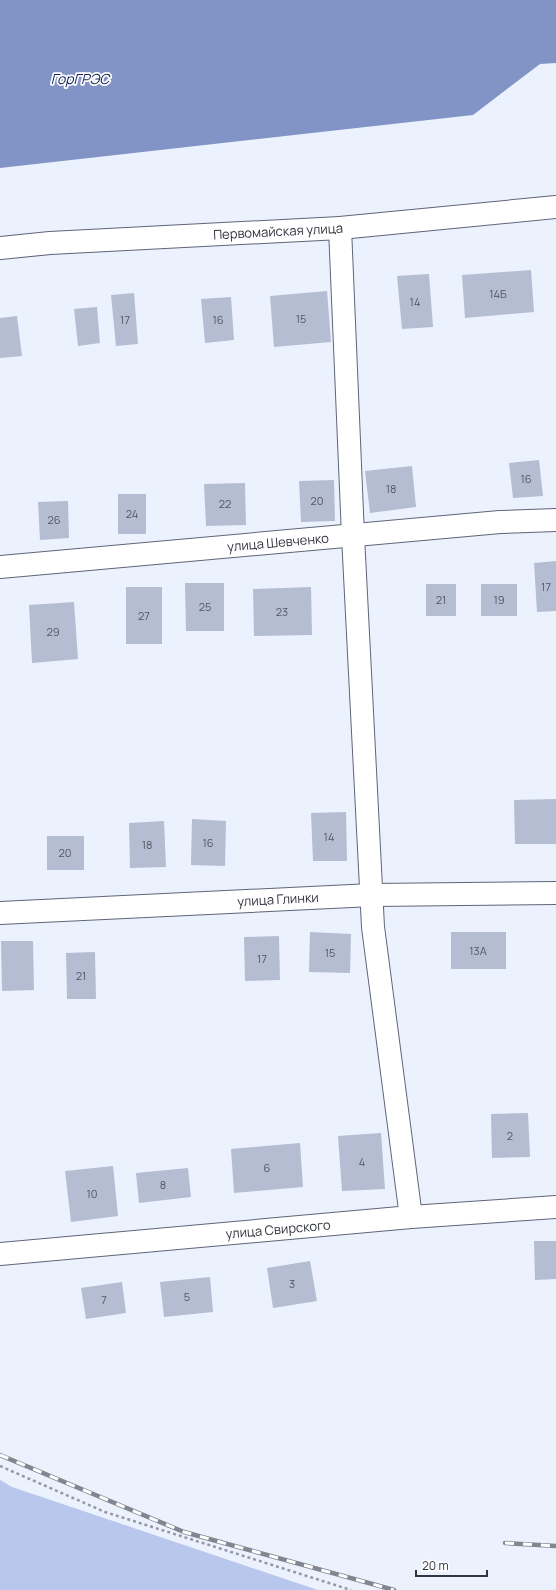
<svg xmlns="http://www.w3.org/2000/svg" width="556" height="1590" viewBox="0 0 556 1590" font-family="Manrope,sans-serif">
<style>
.green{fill:#b9c7ed}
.water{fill:#8294c6}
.building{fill:#b5bdd2}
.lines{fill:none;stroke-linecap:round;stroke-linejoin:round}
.minor-casing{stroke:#5e6578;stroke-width:24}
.path{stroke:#9499a4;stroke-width:2.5;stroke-dasharray:3 3;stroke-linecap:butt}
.minor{stroke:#fff;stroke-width:22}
.rail-casing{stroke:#828690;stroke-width:4.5}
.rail{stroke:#fefefe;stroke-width:3;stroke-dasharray:9;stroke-linecap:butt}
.labels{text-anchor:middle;stroke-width:3.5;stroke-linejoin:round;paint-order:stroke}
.number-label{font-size:11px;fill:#525662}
.street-label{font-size:13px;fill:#31343d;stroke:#fefefe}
.water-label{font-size:14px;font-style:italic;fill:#15225d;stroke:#fefefe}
</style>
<rect width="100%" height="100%" fill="#ecf1fe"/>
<polygon class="green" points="0,1480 12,1487 318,1590 0,1590"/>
<polygon class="water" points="0,0 556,0 556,63 540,64 473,115 0,168"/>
<g class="building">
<polygon points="531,270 534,312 465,318 462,275"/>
<polygon points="429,274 433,327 402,329 397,276"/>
<polygon points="327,291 331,342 274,347 270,296"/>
<polygon points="134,293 138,344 116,346 111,295"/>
<polygon points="231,297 234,340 205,343 201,299"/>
<polygon points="97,307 100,343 78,346 74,309"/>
<polygon points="17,316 22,356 0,358 0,318"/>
<polygon points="539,460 543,496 513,498 509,463"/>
<polygon points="412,466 416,507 370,513 365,471"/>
<polygon points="334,480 335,521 301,522 299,481"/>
<polygon points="245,483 246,525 206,526 204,484"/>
<rect x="118" y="494" width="28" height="40"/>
<polygon points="68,501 69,538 40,540 38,502"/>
<polygon points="556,561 556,611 537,612 534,563"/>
<polygon points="185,583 224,583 224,631 186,631"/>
<rect x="426" y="584" width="30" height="32"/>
<rect x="481" y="584" width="36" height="32"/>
<rect x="126" y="587" width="36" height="57"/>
<polygon points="311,587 312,635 254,636 253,589"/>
<polygon points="74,602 78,659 32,663 29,605"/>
<polygon points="556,799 556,844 515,844 514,800"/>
<polygon points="346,812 347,861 313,861 311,813"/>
<polygon points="192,819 226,821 225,866 191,865"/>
<polygon points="164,821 166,867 130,868 129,823"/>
<rect x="47" y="836" width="37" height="34"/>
<polygon points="310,932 351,934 350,973 309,972"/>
<rect x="451" y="932" width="55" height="37"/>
<polygon points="279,936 280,980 245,981 244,937"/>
<polygon points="1,941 33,941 34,990 2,991"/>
<polygon points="95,952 96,999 67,999 66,953"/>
<polygon points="528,1113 530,1157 492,1158 491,1114"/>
<polygon points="381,1133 385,1189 342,1191 338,1136"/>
<polygon points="300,1143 303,1187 234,1193 231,1149"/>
<polygon points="113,1166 118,1216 71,1222 65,1171"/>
<polygon points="188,1168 191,1197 139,1203 136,1173"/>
<polygon points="534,1241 556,1241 556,1279 535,1280"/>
<polygon points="310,1261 317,1301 273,1308 267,1268"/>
<polygon points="210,1277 213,1312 164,1317 160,1282"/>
<polygon points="122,1282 126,1313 86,1319 81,1288"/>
</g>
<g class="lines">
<g class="minor-casing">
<g id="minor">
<polyline points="340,228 353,536 373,927 411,1217"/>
<polyline points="0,248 50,243 340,228 556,207"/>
<polyline points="0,567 500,522 556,520"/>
<polyline points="0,913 372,895 556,893"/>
<polyline points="0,1254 411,1217 556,1207"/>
</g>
</g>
<polyline class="path" points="0,1466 105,1512 351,1590"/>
<use href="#minor" class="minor"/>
<g class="rail-casing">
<g id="rail">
<polyline points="0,1455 184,1532 394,1590"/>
<polyline points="505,1543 556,1546"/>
</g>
</g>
<use href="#rail" class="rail"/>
</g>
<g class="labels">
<g class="number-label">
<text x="498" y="298">14Б</text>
<text x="415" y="306">14</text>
<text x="301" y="323">15</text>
<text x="125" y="324">17</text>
<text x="218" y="324">16</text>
<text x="526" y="483">16</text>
<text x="391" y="493">18</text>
<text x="317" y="505">20</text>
<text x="225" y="508">22</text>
<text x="132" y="518">24</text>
<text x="54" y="524">26</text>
<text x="546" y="591">17</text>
<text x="441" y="604">21</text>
<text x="499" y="604">19</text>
<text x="205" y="611">25</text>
<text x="282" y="616">23</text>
<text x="144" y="620">27</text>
<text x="53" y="636">29</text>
<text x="329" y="841">14</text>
<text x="208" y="847">16</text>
<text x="147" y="849">18</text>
<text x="65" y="857">20</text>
<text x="478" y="955">13А</text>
<text x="330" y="957">15</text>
<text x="262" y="963">17</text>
<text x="81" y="980">21</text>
<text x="510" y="1140">2</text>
<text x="362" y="1166">4</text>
<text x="267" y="1172">6</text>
<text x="163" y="1189">8</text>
<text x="92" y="1198">10</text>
<text x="292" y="1288">3</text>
<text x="187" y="1301">5</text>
<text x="104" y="1304">7</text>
</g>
<g class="street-label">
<text transform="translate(278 231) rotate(-3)" y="5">Первомайская улица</text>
<text transform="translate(278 542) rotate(-5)" y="5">улица Шевченко</text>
<text transform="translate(278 899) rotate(-3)" y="5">улица Глинки</text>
<text transform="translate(278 1229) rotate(-5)" y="5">улица Свирского</text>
</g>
<g class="water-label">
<text x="80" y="84">ГорГРЭС</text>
</g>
</g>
<path d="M416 1570v6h71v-6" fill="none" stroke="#31343d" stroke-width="2"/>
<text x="422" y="1570" font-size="12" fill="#31343d" stroke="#fefefe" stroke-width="3" paint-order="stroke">20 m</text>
</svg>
